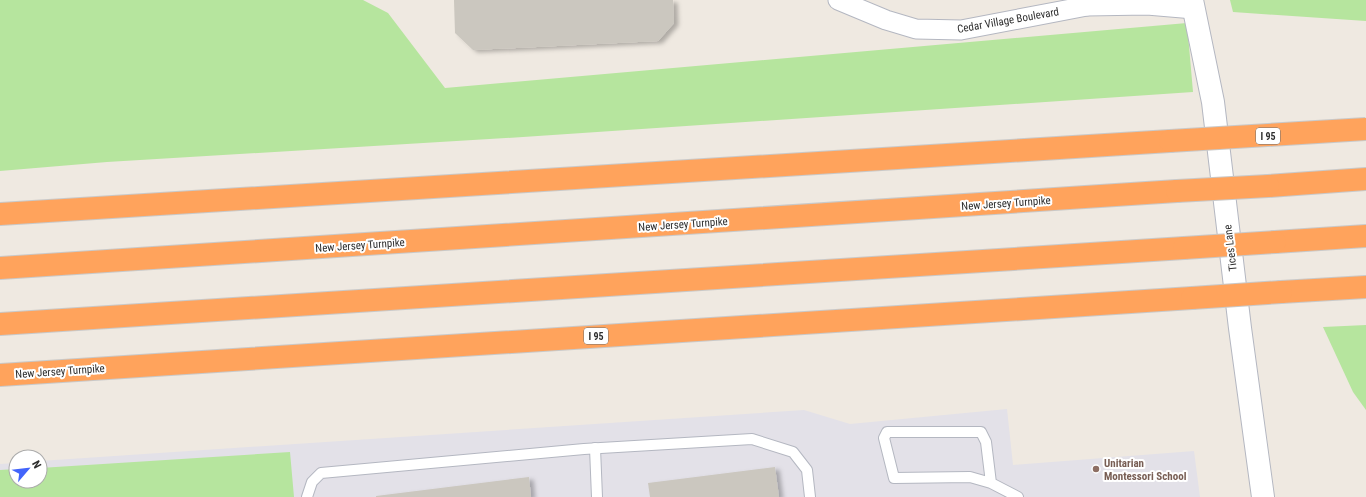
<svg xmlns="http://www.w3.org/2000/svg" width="1366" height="497" viewBox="0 0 1366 497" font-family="'Roboto Condensed',sans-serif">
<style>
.industrial{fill:#e3e1e8}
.green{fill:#b6e59e}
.building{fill:#cbc7bf;filter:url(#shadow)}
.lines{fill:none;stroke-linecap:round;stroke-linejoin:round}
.service-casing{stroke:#b4b7c1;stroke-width:12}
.minor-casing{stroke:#b4b7c1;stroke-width:21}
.tertiary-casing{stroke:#b4b7c1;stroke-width:24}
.motorway-casing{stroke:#c9c9c9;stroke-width:24}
.service{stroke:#fff;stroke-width:10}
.minor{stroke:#fff;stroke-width:19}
.tertiary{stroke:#fff;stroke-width:22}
.motorway{stroke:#ffa35c;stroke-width:22}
.motorway-bridge-casing{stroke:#c9c9c9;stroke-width:24;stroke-linecap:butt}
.motorway-bridge{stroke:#ffa35c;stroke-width:22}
.education-dot{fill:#8d6e63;stroke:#fff;stroke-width:1.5}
.labels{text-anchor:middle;stroke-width:4;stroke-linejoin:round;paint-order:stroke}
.shield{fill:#fff;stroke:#6d6d6d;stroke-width:1}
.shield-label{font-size:10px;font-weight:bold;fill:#2e2e2e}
.street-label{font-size:11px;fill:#2e2e2e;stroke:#fff}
.education-label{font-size:11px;font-weight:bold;fill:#785e54;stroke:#fff;text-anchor:start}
</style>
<defs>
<filter id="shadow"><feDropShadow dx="4.5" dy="2.5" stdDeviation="2" flood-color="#0004"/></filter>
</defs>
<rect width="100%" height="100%" fill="#efe9e1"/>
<polygon class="industrial" points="1007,409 1013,465 1194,451 1200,497 0,497 0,464 16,463 16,481 40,481 40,461 804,410 850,424"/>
<g class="green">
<polygon points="0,0 363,0 388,13 445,88 1187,23 1193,92 523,137 107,162 0,171"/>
<polygon points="1230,0 1366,0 1366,21 1233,12"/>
<polygon points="1366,325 1366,410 1353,392 1323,327"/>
<polygon points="290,452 294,497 0,497 0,470 16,469 16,481 40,481 40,468"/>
</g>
<g class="building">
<polygon points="454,0 673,0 674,23 658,41 473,50 455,33"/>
<polygon points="775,467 779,497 650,497 648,483"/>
<polygon points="529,477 531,497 376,497 376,496"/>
</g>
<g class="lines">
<g class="service-casing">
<g id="service">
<polyline points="595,448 597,497"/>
<polyline points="991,483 970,477 894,478 884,438 887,432 981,432 986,442 991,483 1018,497"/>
<polyline points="307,497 312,482 321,473 584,449 752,439 793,452 807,470 810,497"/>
</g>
</g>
<g class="minor-casing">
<g id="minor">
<polyline points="838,0 886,20 916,29 961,30 1087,6"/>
<polyline points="1097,0 1087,6 1147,5 1194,9"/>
</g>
</g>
<g class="tertiary-casing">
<polyline id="tertiary" points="1192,0 1213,102 1240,328 1263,497"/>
</g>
<g class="motorway-casing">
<g id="motorway">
<polyline points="1268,186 1366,179"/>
<polyline points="0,214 1170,141"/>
<polyline points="1275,242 1366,236"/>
<polyline points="0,268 1177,191"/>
<polyline points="1281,292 1366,287"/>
<polyline points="0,324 1184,248"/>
<polyline points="0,375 1192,298"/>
</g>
</g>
<use href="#service" class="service"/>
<use href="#minor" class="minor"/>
<use href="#tertiary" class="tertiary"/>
<use href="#motorway" class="motorway"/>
<g class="motorway-bridge-casing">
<g id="motorway-bridge">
<polyline points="1170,141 1366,129"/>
<polyline points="1177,191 1268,186"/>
<polyline points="1184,248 1275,242"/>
<polyline points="1192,298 1281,292"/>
</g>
</g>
<use href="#motorway-bridge" class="motorway-bridge"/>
</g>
<circle class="education-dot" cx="1096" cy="469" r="4"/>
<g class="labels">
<g class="shield">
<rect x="1256" y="128" width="24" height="16" rx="3"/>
<rect x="584" y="328" width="24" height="16" rx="3"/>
</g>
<g class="shield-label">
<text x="1268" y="140">I 95</text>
<text x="596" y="340">I 95</text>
</g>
<g class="street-label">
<text transform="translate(1008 20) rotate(-10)" y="4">Cedar Village Boulevard</text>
<text transform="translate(1006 203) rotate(-4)" y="4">New Jersey Turnpike</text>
<text transform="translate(683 224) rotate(-4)" y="4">New Jersey Turnpike</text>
<text transform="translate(360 245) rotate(-4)" y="4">New Jersey Turnpike</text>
<text transform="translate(1230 248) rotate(-97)" y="4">Tices Lane</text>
<text transform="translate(60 371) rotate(-4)" y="4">New Jersey Turnpike</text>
</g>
<g class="education-label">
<text x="1104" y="467">Unitarian<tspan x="1104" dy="13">Montessori School</tspan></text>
</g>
</g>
<g transform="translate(28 469) rotate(62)"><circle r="19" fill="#ffffff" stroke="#ababab"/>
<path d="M0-3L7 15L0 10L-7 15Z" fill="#4264fb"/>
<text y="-6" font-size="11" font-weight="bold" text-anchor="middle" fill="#2e2e2e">N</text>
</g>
</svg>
